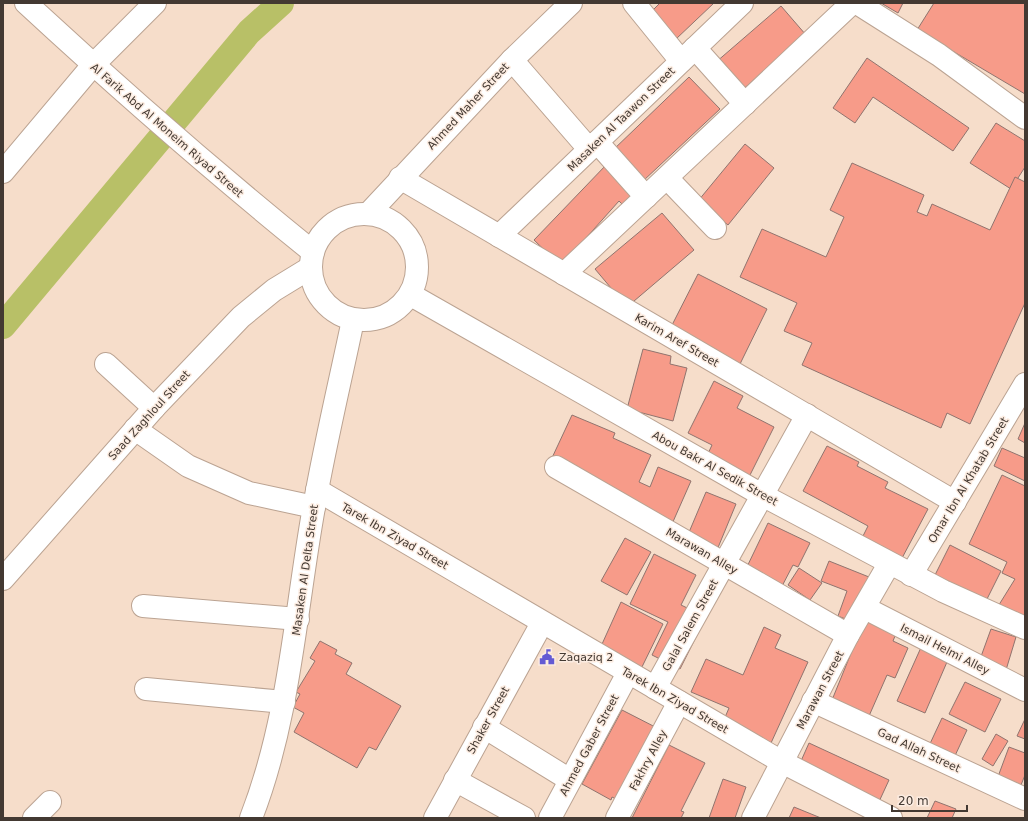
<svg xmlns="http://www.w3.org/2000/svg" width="1028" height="821" viewBox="0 0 1028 821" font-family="'DejaVu Sans',sans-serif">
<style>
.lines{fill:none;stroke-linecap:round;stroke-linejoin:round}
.canal{stroke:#b8c067;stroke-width:26}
.building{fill:#f79b89;stroke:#90746e}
.minor-casing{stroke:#bba392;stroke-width:24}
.major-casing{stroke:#bba392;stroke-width:24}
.minor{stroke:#fff;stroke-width:22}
.major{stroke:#fff;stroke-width:22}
.labels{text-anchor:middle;stroke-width:3;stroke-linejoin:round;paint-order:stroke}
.street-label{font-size:11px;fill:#433932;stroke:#fcece1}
.poi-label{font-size:11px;fill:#433932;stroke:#fcece1;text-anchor:start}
</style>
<rect width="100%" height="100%" fill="#f6ddca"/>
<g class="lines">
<polyline class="canal" points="3,326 249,32 281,3"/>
</g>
<g class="building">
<polygon points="660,3 714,3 676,39 651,12"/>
<polygon points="881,3 903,3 898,13"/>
<polygon points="934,3 1025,3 1025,94 917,30"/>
<polygon points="781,6 806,35 733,98 708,69"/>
<polygon points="867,58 969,128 953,151 873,97 855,123 833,108"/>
<polygon points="689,77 720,109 643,181 612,151"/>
<polygon points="996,123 1025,141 1025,167 1011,189 970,163"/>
<polygon points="745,144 774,168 728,225 698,201"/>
<polygon points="852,163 924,195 917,212 927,216 932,204 990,230 1015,177 1025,182 1025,303 970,424 947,413 941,428 802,365 812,343 784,331 797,303 740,277 762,229 826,257 844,217 830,210"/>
<polygon points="607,164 636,194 624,206 619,201 561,266 534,240"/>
<polygon points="662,213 694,250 627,307 595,269"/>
<polygon points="698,274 767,309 740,364 670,329"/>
<polygon points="643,349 671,356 670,364 687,368 673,421 627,409"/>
<polygon points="714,381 743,396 737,408 774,427 748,479 706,458 712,445 688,433"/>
<polygon points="572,415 615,433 613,438 651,455 639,482 650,487 658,467 691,481 672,524 551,460"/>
<polygon points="1025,423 1025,443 1018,439"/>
<polygon points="827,446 859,462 857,466 888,482 885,488 928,509 901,560 861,540 868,526 803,491"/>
<polygon points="1002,448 1025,458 1025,481 994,466"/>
<polygon points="1002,475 1025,486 1025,616 997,608 1015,579 1002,573 1007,562 969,544"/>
<polygon points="706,492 736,504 717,550 687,537"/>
<polygon points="768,523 810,543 798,567 793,565 780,590 744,573"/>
<polygon points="625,538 651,552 627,595 601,581"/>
<polygon points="950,545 1001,571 985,603 934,577"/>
<polygon points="654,554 696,575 681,605 706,617 680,669 652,655 668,622 630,604"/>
<polygon points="829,561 869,577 853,622 838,616 847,591 821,581"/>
<polygon points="799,568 822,583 810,600 788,585"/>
<polygon points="621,602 663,624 639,673 598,653"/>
<polygon points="867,614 897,631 893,641 908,648 895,678 887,675 869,716 832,700"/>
<polygon points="764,627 781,635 775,648 808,662 771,743 723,722 729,708 691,692 706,659 743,675"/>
<polygon points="991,629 1016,637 1006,670 979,662"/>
<polygon points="320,641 337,650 335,654 352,663 346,674 401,706 376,750 369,747 357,768 294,732 304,713 293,707 300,694 296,692 315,661 310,658"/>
<polygon points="923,643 950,655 925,713 897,701"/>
<polygon points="965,682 1001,699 985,732 949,714"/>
<polygon points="622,710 663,731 624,803 612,797 611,800 582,784"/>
<polygon points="942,718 967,730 953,760 928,748"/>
<polygon points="1025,719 1025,739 1017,736"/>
<polygon points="996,734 1008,741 993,766 982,759"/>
<polygon points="809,743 889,780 877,806 797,770"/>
<polygon points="669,745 705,763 681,811 684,812 681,818 632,818"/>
<polygon points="1009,747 1025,753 1025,775 1019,790 996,782"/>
<polygon points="723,779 746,787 735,818 709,818"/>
<polygon points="935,801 956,809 952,818 927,818"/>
<polygon points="794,807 821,818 789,818"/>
</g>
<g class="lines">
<g class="minor-casing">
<g id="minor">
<polyline points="634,3 681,61"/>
<polyline points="857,3 939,55 1025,118"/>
<polyline points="695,48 745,104"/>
<polyline points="512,60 589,149"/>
<polyline points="597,142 646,197"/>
<polyline points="400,178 955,502"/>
<polyline points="667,178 715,228"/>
<polyline points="499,236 742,3"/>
<polyline points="564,274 852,3"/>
<polyline points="411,295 762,495 943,591 1025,628"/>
<polyline points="106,364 154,408"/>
<polyline points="135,429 188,466 249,493 314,507"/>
<polyline points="556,467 848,635"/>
<polyline points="317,490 782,762 891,818"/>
<polyline points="911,575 1025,384"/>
<polyline points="143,606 298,619"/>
<polyline points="865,608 1025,690"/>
<polyline points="655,688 807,415"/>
<polyline points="146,689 284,702"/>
<polyline points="813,701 1025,799"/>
<polyline points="484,727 570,780"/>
<polyline points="455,780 524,818"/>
<polyline points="34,818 50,802"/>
<path d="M251,818c39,-100 44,-206 63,-311 11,-63 26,-125 39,-187"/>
<polyline points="435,818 542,623"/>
<polyline points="550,818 628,673"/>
<polyline points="617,818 679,702"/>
<polyline points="753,818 848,635 889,564"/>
</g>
</g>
<g class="major-casing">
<g id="major">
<path d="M26,3c93,86 188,169 287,249"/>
<polyline points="3,172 93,65 155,3"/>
<polyline points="369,213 512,60 571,3"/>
<circle cx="364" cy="267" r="53"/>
<polyline points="3,579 154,408 241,317 274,290 310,268"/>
</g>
</g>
<use href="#minor" class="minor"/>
<use href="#major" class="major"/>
</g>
<defs>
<g id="civic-bare" transform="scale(1.2)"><path d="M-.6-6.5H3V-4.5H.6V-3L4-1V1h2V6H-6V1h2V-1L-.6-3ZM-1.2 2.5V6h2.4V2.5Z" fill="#645ad3" stroke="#fcece1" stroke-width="2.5" paint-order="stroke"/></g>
</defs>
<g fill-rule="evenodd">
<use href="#civic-bare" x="547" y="657"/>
</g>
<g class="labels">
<g class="street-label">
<text transform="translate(468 106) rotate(-47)" y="4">Ahmed Maher Street</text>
<text transform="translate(621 119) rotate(-44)" y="4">Masaken Al Taawon Street</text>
<text transform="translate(167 130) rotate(41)" y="4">Al Farik Abd Al Moneim Riyad Street</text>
<text transform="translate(677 340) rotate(30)" y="4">Karim Aref Street</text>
<text transform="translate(149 415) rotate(-48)" y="4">Saad Zaghloul Street</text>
<text transform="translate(715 468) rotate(29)" y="4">Abou Bakr Al Sedik Street</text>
<text transform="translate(968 480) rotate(-59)" y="4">Omar Ibn Al Khatab Street</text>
<text transform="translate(395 536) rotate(30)" y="4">Tarek Ibn Ziyad Street</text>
<text transform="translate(702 551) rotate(30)" y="4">Marawan Alley</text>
<text transform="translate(305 570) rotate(-82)" y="4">Masaken Al Delta Street</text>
<text transform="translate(690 625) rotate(-61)" y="4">Galal Salem Street</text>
<text transform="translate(945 649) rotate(27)" y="4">Ismail Helmi Alley</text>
<text transform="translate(820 690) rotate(-62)" y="4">Marawan Street</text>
<text transform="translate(675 700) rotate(30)" y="4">Tarek Ibn Ziyad Street</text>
<text transform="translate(488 720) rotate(-61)" y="4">Shaker Street</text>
<text transform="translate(589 745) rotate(-62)" y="4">Ahmed Gaber Street</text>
<text transform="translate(919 750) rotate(25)" y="4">Gad Allah Street</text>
<text transform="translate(648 760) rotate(-62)" y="4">Fakhry Alley</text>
</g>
<g class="poi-label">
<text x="559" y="661">Zaqaziq 2</text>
</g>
</g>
<rect width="1028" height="821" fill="none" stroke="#433932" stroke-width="8"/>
<path d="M892 805v6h75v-6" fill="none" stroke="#433932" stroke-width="2"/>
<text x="898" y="805" font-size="12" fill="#433932" stroke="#fcece1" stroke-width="3" paint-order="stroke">20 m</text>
</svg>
